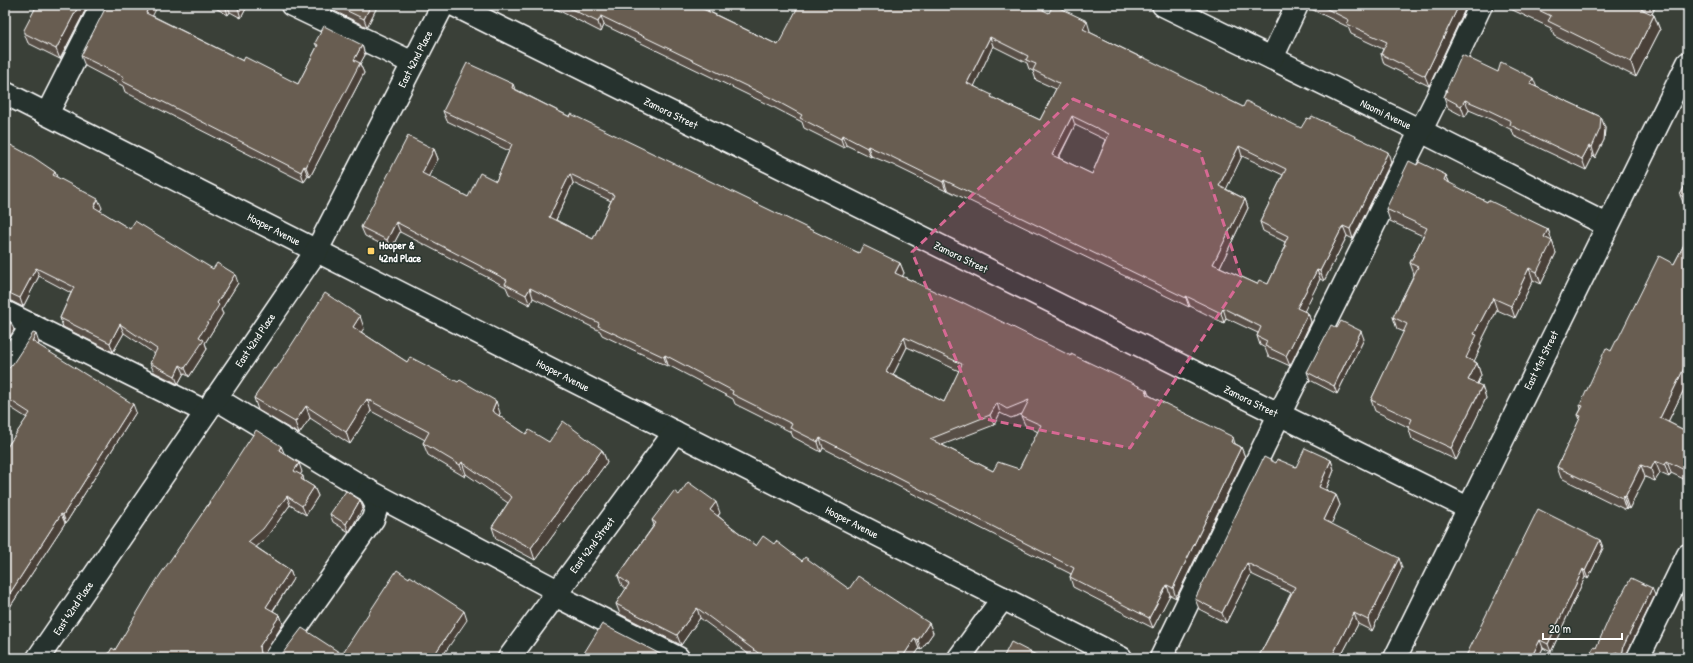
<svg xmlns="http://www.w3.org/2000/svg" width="1693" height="663" viewBox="0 0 1693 663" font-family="'Patrick Hand',sans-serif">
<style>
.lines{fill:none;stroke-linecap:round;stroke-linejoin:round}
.minor-casing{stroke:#fff;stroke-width:25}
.minor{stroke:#26332d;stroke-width:22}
.wall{fill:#595046;stroke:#fff;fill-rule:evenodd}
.shaded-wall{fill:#484139;stroke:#fff}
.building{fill:#675d51;stroke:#fff;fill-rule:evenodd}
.marked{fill:#d76994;fill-opacity:0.2;stroke:#d76994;stroke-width:3;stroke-dasharray:8 5;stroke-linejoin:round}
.poi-dot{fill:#ffd166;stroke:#26332d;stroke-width:1.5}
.labels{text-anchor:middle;stroke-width:3;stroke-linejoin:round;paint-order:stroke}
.street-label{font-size:11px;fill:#fff;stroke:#26332d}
.poi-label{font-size:11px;font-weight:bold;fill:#fff;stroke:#26332d;text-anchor:start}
</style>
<rect width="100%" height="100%" fill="#3a4038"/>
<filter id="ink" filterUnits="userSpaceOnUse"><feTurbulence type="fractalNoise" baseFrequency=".025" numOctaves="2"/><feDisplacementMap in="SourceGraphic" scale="8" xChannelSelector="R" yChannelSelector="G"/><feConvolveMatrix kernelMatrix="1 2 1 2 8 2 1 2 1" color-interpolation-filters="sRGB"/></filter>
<g filter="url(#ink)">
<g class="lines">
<g class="minor-casing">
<g id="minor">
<polyline points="292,5 413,63"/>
<polyline points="454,5 1468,508"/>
<polyline points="1163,5 1421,131 1607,225"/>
<polyline points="1272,58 1297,5"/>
<polyline points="5,93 1121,658"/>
<polyline points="47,114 102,5"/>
<polyline points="5,312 206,412"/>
<polyline points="5,367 32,325"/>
<polyline points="215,398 369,491 377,506 373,519 275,658"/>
<polyline points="369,491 558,591"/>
<polyline points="555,595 678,658"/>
<polyline points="38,658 317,250 443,5"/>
<polyline points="509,658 675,432"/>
<polyline points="959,658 1003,598"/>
<polyline points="1161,658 1279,415 1436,100 1481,5"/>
<polyline points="1395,658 1688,63"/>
<polyline points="1638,658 1688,555"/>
</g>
</g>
<use href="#minor" class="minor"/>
</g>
<g class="wall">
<polygon points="37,5 88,5 60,59 28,43 24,33"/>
<polygon points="210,5 248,5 241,18 230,12 228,15"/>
<polygon points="322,5 378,5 367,27"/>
<path d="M548,5h163l-3,6 70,34 271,-32 41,18 -1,1 154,75 148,55 -38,77 -6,-3 -23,45 -4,-2 -16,32 4,2 3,9 -21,44 -22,-10 -3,-8 -5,-3 -3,-9 1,-3 -32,-15 -2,5 -34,-17 -1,1 -242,-117 -1,1 -53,-26 -22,-9v1l-25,-12 -2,3 -40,-20 -2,-6 -27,-14 -171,-83 -3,7zM993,46l34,17 2,6 4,2 3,9 20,9 -16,31 -47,-22 -19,-12zM1075,125l31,15 -14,34 -33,-16zM1242,156l41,19 -23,47 3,9 22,11 -1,3 1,3 -17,36h-11l-37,-17 28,-59 -3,-9 -19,-10z"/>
<polygon points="1308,5 1467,5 1429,86 1384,64 1381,54 1383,49 1351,34 1348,27 1309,8"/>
<polygon points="1502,5 1656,5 1652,14 1654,15 1660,30 1636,77 1554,36 1551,28"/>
<polygon points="153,16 243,61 298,84 317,47 315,43 362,45 365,55 360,64 364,73 310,177 308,176 304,182 125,92 123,86 85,66 81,56"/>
<polygon points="1498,72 1536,87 1601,117 1605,128 1604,140 1595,158 1593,156 1586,170 1514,136 1512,130 1490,119 1469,110 1465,117 1448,108 1444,97 1446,92 1446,90"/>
<path d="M513,84l2,5 55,28 289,136 41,10 4,10 -2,3 247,119 92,52 4,10 -69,141 -6,-3 -17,33 -80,-41 -3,-10 1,-3 -248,-126 -2,4 -28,-15 -2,-5 -56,-28 -2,-5 -65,-34 -1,1 -65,-31 -2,-4 -67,-33 -3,7 -21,-11 -3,-7 -106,-55 -9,17 -26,-13 -4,-9 73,-78 4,10 -10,18 40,20 28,-16 13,-30 -62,-30 -4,-10zM573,183l38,18 -18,38 -37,-19zM907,347l52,24 -15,31 -51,-27zM1000,413l11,5 11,-4 -1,2 4,9 13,7 -19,37 -26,2 -51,-26 52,-20z"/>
<polygon points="5,142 55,172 57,178 102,208 100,211 130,229 213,269 238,283 221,310 223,314 205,343 207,349 189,377 184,373 178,384 154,372 150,363 155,354 124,333 113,352 63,327 60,318 71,293 39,276 23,307 11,301 5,300"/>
<polygon points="1417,165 1446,175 1450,184 1487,202 1548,229 1556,253 1541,284 1533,280 1515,318 1497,310 1480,344 1481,347 1474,361 1477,363 1481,375 1477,384 1486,398 1456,460 1412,439 1408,427 1375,411 1371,400 1404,332 1397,329 1393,317 1414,274 1410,263 1423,236 1390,221 1386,209"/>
<polygon points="1688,180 1688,209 1685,207 1680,195"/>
<polygon points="1688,237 1688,381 1668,422 1688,432 1688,481 1671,473 1669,477 1660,473 1655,481 1645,477 1629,509 1627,508 1626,510 1561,478 1557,467 1580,419 1578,415 1581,409 1580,405 1611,351 1674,264"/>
<polygon points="364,328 361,332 407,362 500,413 499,416 526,434 549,442 602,450 607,462 535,560 496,539 492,527 508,503 466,474 465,477 428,455 423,443 425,440 371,411 350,444 310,418 299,434 258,410 254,398 276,369"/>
<polygon points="1337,328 1364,339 1337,394 1310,380 1307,372"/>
<polygon points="39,343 38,345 136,412 66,523 65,523 8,610 6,610 5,612 5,450 27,418 5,404 5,370 8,369"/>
<polygon points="281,446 284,454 302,472 300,475 303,476 304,481 314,487 318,496 306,515 290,505 266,538 256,547 290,570 293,579 273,611 280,615 283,624 115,650 209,503 209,502"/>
<polygon points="1331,460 1334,470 1326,490 1336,495 1340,505 1331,524 1402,568 1372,631 1358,624 1340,658 1258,658 1291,593 1251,574 1226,623 1199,609 1195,599 1276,463 1296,467"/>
<polygon points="679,495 720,513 718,516 756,546 774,544 849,589 929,623 933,633 921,650 919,649 913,658 754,658 700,618 681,645 620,614 616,604 626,589 622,586 618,576 654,525 652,520"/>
<polygon points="363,508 349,532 333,522 330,514"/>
<polygon points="1600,540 1603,548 1588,579 1585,577 1551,652 1543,648 1538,658 1465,658"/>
<polygon points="1655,595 1627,653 1626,658 1588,658 1596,648"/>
<polygon points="1688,628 1688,639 1686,633"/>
</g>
<g class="shaded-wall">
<polygon points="79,5 88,5 60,59 56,49"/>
<polygon points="149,5 158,5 149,23 146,13"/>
<polygon points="225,5 227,5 230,12 228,15"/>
<polygon points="239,5 248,5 241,18 238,8"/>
<polygon points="371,5 378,5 367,27 364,19"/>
<polygon points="703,5 711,5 704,18 701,8"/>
<polygon points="1459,5 1467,5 1429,86 1425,76"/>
<polygon points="1643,5 1656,5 1647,24 1641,9"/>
<polygon points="1654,15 1660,30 1636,77 1631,62"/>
<polygon points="601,16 604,25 601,32 598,22"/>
<polygon points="1087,21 1090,31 1086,39 1083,29"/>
<polygon points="990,37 993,46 971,93 967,83"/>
<polygon points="362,45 365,55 360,64 364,73 310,177 306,167 354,60"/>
<polygon points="1533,78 1537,88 1530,84"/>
<polygon points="1465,100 1469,110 1465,117 1461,106"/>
<polygon points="1072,116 1075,125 1055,164 1052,155"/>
<polygon points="1601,117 1605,128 1604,140 1595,158 1592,147"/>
<polygon points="842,135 846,145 844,148 841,139"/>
<polygon points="868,146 871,156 871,157 867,148"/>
<polygon points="1239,146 1242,156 1223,196 1219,186"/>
<polygon points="1589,146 1593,156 1586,170 1582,159"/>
<polygon points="434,149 438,159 425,183 422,173"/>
<polygon points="1388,152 1391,162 1353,239 1350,229"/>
<polygon points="304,166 308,176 304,182 301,172"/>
<polygon points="55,172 58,180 53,175"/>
<polygon points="570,174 573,183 553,226 549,217"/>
<polygon points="1446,175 1451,187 1444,180"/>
<polygon points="944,180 947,190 946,191 943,182"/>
<polygon points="98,199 102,208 97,216 94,207"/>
<polygon points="1245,199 1248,208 1217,273 1213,264"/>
<polygon points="396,222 400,232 391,249 387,240"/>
<polygon points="1343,226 1347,236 1324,281 1320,271"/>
<polygon points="1548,229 1556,253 1541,284 1537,272 1544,237"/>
<polygon points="900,263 904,273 899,283 895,273"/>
<polygon points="36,268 39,276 23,307 20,298"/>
<polygon points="1529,268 1533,280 1515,318 1511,306"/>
<polygon points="1317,270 1320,279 1301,318 1297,308"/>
<polygon points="235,274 238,283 221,310 223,314 205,343 207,349 189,377 185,368 199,337 217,303"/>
<polygon points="530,288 533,298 530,305 526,295"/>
<polygon points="1186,296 1190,306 1189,307 1186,298"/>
<polygon points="1493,298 1497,310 1480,344 1481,347 1470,370 1466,358 1474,334"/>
<polygon points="1223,308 1226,318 1224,323 1221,313"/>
<polygon points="1308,313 1311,322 1290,366 1286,356"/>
<polygon points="360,316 364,328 357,339 353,327"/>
<polygon points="11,322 14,330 5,344 5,330"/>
<polygon points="120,324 124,333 113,352 110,343"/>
<polygon points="1361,331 1364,339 1337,394 1334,386"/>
<polygon points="36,334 39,343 35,350 32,341"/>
<polygon points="904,337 907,347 890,381 886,372"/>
<polygon points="665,355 668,365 667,366 664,357"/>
<polygon points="1477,363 1481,375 1473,392 1468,380"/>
<polygon points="1686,364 1688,370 1688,381 1664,430 1660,418"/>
<polygon points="180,365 184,373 178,384 175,376"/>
<polygon points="1482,386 1486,398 1456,460 1451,448"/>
<polygon points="1147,390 1151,400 1146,394"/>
<polygon points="367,399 371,411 350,444 346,432"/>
<polygon points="496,401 500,413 496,423 492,411"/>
<polygon points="997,403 1000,413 994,425 990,415"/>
<polygon points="133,404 136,412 66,523 63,515"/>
<polygon points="306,406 310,418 299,434 295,422"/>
<polygon points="1233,437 1236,447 1231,442"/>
<polygon points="820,438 823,448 821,452 818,442"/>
<polygon points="281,446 285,455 279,450"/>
<polygon points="1241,447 1245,457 1176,598 1173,588"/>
<polygon points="602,450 607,462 535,560 531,548"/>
<polygon points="1331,460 1334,470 1323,497 1319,487"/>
<polygon points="1655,461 1660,473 1655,481 1651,469"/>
<polygon points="1667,461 1671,473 1669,477 1665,465"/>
<polygon points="462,462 466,474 465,477 460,465"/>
<polygon points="299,463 302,472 297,480 294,471"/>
<polygon points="1641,465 1645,477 1629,509 1625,497"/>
<polygon points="314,487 318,496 306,515 302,506"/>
<polygon points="1336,495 1340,505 1328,531 1324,520"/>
<polygon points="287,496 290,505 266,538 252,551 248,542"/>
<polygon points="1623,496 1627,508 1626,510 1622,498"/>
<polygon points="360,500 363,508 349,532 346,524"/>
<polygon points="716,502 720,513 714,520 710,510"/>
<polygon points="61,514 65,523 8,610 5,603 5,601"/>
<polygon points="1600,540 1603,548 1588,579 1585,571"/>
<polygon points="1399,558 1402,568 1372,631 1368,620"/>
<polygon points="1247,563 1251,574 1226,623 1222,613"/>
<polygon points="1583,569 1585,577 1551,652 1548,644"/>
<polygon points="290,570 293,579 269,616 266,607"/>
<polygon points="1167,585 1170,595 1153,628 1149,618"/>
<polygon points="1652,588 1655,595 1627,653 1626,658 1623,658 1622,655 1624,645"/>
<polygon points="697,608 700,618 681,645 677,635"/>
<polygon points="464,611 467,620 441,658 432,658"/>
<polygon points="1354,613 1358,624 1340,658 1331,658"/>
<polygon points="280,615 283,624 263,656 260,654 259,647"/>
<polygon points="929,623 933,633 921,650 918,640"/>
<polygon points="915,638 919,649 913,658 902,658"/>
<polygon points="1540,640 1543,648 1538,658 1531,658"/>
<polygon points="1616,652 1618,658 1613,658"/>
</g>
<g class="building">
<polygon points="37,5 79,5 56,49 24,33 24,30"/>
<polygon points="107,5 149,5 146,13 243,61 245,57 298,84 318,45 315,43 324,26 362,45 354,60 360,63 306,167 304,166 301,172 122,81 124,77 81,56"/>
<polygon points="232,5 239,5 238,8"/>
<polygon points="335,5 371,5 364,19"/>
<path d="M563,5h140l-2,3 77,37 21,-40h234l16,8 4,-8 34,16 -4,8 59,29 1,-1 100,50 3,-6 55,27 6,-10 3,1 2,-3 76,36 -38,77 -7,-3 -23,45 -3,-1 -20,38 11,5 -22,43 -21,-10 2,-5 -10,-5 4,-9 -38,-19 -2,5 -35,-17v2l-242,-118 -1,2 -53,-26 -22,-10 -1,2 -25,-13 -1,4 -41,-21 2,-3 -31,-17 -170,-82 -3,6zM990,37l38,19 -2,4 10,4 -3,6 26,13 -19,37 -49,-23 1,-2 -25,-12zM1072,116l37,18 -17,40 -40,-19zM1239,146l47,23 -26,53 28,14 -4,9 2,1 -18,38 -9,-4 -2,4 -44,-20 32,-65 -26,-13z"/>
<polygon points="1319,5 1459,5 1425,76 1381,54 1387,42 1347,24 1349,20"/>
<polygon points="1528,5 1643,5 1641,9 1654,15 1631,62 1548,21 1551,16"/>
<polygon points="1462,55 1498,72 1501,62 1533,78 1530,84 1601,117 1600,129 1592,147 1589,146 1582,159 1510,125 1511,121 1486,109 1465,100 1461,106 1444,97 1447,91 1446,90"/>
<path d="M467,63l46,21 -1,4 58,29 1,-3 50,24 238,115 4,-8 37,18 -5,10 67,31v-2l109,54v-2l76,36 -1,4 87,43 -2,5 10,5 -68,141 -6,-3 -18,33 -79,-41 4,-9 -254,-130 -2,4 -28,-14 2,-4 -60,-30 1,-3 -68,-36 -1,2 -66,-31 1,-3 -69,-35 -4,7 -21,-11 2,-4 -111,-58 -9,18 -26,-13 47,-91 26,13 -12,24 46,24 12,-24 16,8 16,-37 -69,-33zM570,174l44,21 -21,44 -44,-22zM904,337l58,27 -18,38 -58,-30zM1029,400l-8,16 20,9 -22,44 -21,-7 -5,9 -63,-32 60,-24 7,-12 10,6z"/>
<polygon points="5,142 33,157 55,172 53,175 98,199 94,207 130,229 135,221 213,269 217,263 235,274 217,303 219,305 199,337 204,340 185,368 180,365 175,376 150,363 157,349 120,324 110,343 60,318 74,287 36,268 20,298 7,292 5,292"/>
<polygon points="1409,161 1417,165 1419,162 1446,175 1444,180 1487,202 1488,200 1548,229 1544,237 1552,241 1537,272 1529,268 1511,306 1493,298 1474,334 1477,335 1466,358 1477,363 1468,380 1482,386 1451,448 1408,428 1412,419 1371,400 1407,324 1393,317 1418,267 1410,263 1427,228 1386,209"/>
<polygon points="1688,180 1688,199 1680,195"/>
<polygon points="1688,237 1688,365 1686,364 1660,418 1688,432 1688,472 1667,461 1665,465 1655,461 1651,469 1641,465 1625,497 1623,496 1622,498 1557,467 1581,416 1578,415 1583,406 1580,405 1606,348 1611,351 1616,341 1617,341 1659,256 1674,264"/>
<polygon points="325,293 360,316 353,327 407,362 410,357 458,382 460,380 496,401 492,411 526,434 529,430 549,442 563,421 602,450 531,548 492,527 512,497 462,462 460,465 423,443 429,432 367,399 346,432 306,406 295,422 254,398 274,368 276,369"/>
<polygon points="5,318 11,322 5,330"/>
<polygon points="1341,321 1361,331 1334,386 1307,372 1331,325 1337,328"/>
<polygon points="33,333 36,334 32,341 133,404 63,515 61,514 5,601 5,450 30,413 5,397 5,382 6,381 5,380 5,370 8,369 12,365"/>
<polygon points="256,430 281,446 279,450 299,463 294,471 303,476 301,479 314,487 302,506 287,496 263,529 248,542 290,570 266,607 280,615 259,647 260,654 264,658 106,658 112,648 115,650 156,581 210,502 209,502"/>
<polygon points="1305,448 1331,460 1319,487 1336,495 1324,520 1399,558 1368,620 1354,613 1331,658 1258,658 1295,587 1247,563 1222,613 1195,599 1264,457 1276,463 1277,459 1296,467"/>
<polygon points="688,482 716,502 710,510 756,546 763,536 774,544 776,541 802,561 805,557 849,589 858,576 929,623 918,640 915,638 902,658 765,658 697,608 677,635 616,604 629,584 618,576 656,523 652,520 674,491 679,495"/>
<polygon points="346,491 360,500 346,524 330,514"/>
<polygon points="1538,509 1600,540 1585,571 1583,569 1548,644 1540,640 1531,658 1465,658"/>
<polygon points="397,570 409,578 410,576 464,611 432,658 279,658 302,628 342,654"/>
<polygon points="1631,578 1652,588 1624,645 1622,655 1616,652 1613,658 1588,658 1594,647 1596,648 1611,614"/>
<polygon points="602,624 662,655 660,658 581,658"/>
<polygon points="1688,628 1688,634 1686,633"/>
<polygon points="1011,642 1042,658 1003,658"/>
</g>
</g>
<path class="marked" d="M1073,99l127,53 42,127 -112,169 -150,-30 -68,-166z"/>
<rect class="poi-dot" x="367" y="247" width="8" height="8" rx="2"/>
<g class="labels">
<g class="street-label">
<text transform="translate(415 59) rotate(-63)" y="4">East 42nd Place</text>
<text transform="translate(671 113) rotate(26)" y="4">Zamora Street</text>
<text transform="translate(1386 114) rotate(26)" y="4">Naomi Avenue</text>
<text transform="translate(274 229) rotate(27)" y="4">Hooper Avenue</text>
<text transform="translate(961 257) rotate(26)" y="4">Zamora Street</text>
<text transform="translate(255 340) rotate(-56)" y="4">East 42nd Place</text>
<text transform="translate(1541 360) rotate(-64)" y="4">East 41st Street</text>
<text transform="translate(563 375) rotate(27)" y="4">Hooper Avenue</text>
<text transform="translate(1251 401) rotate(26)" y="4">Zamora Street</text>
<text transform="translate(852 522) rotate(27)" y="4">Hooper Avenue</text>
<text transform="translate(592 545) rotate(-53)" y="4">East 42nd Street</text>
<text transform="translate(73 608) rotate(-56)" y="4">East 42nd Place</text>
</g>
<g class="poi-label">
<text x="379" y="249">Hooper &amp;<tspan x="379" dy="13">42nd Place</tspan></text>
</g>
</g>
<rect width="1693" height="663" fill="none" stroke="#26332d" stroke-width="20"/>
<rect x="10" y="10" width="1673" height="643" fill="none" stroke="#fff" stroke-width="1.5" filter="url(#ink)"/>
<path d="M1543 633v6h79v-6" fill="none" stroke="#ffffff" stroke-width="2"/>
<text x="1549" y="633" font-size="12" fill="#ffffff" stroke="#26332d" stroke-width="3" paint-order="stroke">20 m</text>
</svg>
